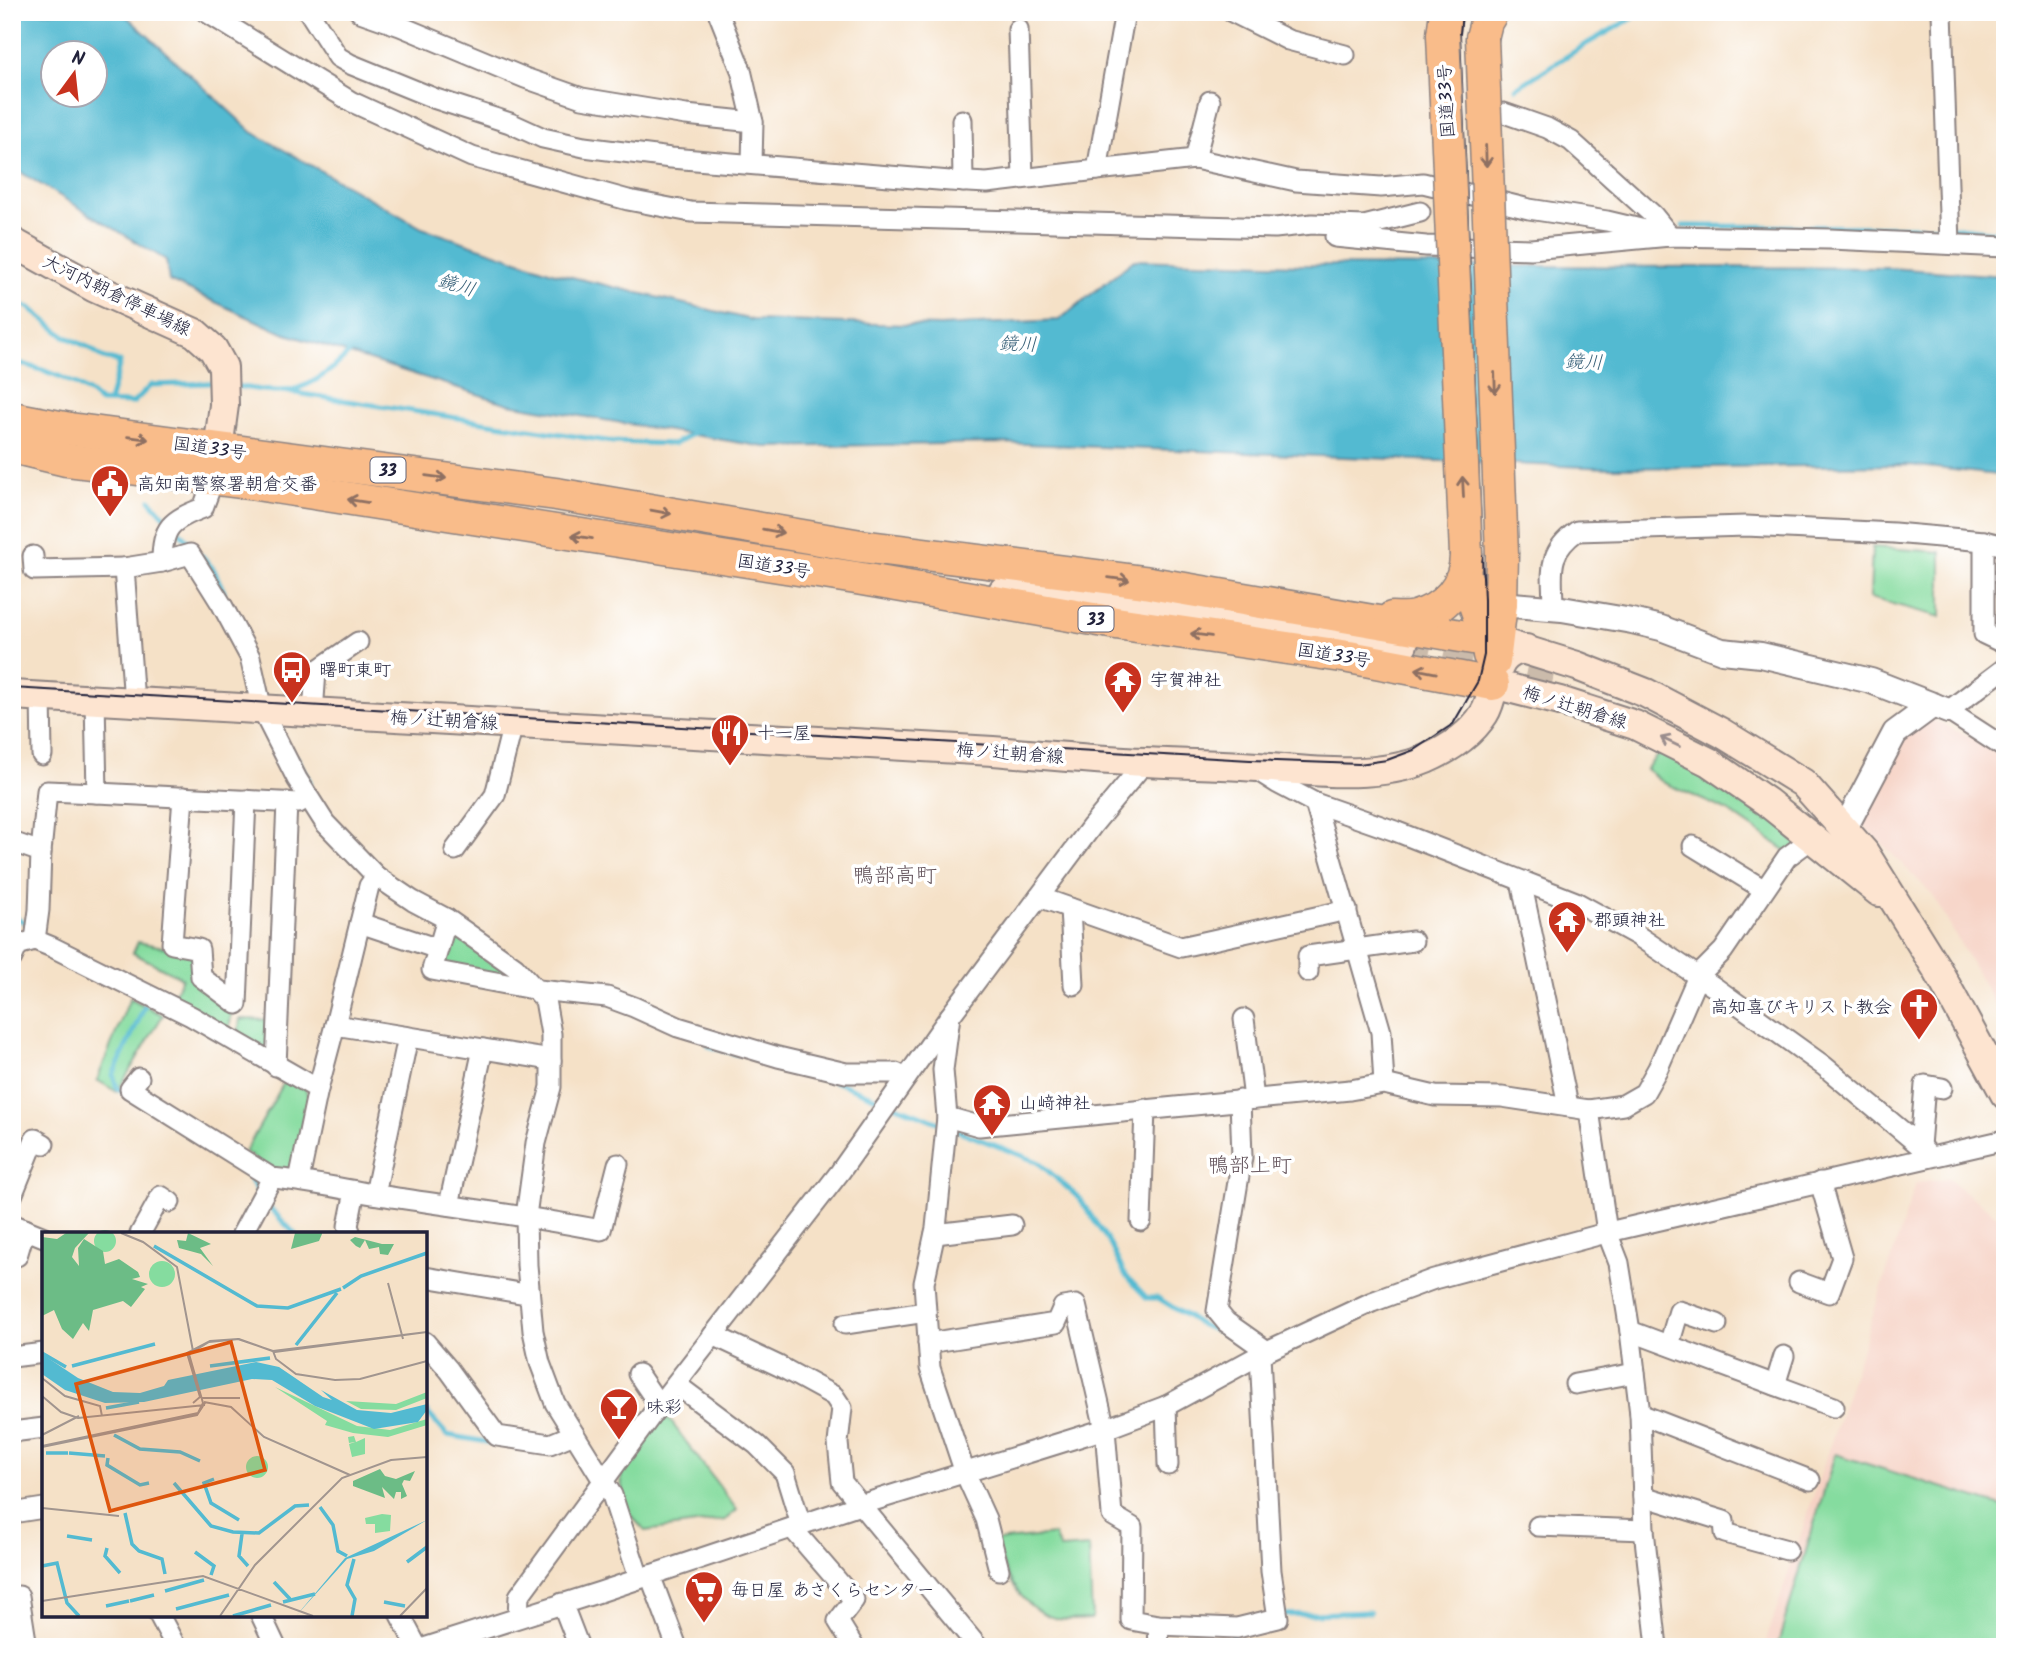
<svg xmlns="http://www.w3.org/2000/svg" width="2017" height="1659" viewBox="0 0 2017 1659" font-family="Kalam,'Klee One',sans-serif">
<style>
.built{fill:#f6d2c4}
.green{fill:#85dc9f;stroke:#547f6d;stroke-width:2}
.water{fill:#53bad1;stroke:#3a6e86;stroke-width:2;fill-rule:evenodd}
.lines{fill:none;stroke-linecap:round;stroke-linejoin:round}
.stream{stroke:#53bad1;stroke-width:5}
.secondary-tunnel{stroke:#cbbbab;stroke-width:28;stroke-dasharray:28 14;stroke-linecap:butt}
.minor-casing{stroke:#8c8281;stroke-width:23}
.tertiary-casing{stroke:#8c8281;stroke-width:28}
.secondary-casing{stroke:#8c8281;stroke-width:32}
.trunk-casing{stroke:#8c8281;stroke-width:35}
.minor{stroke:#fff;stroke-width:19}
.tertiary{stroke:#fff;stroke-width:24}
.secondary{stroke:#fde4d0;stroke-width:28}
.trunk{stroke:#f9bc8a;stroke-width:32}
.tram{stroke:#22223b;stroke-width:2}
.trunk-bridge-casing{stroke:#8c8281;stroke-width:35;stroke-linecap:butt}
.trunk-bridge{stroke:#f9bc8a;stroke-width:32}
.oneway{stroke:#8e6f62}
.oneway2{stroke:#9a8d8d}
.labels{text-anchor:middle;stroke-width:7;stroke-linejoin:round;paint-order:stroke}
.shield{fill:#fff;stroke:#646476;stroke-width:2}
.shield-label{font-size:16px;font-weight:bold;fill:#22223b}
.street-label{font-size:18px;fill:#22223b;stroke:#fff}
.poi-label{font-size:18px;fill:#22223b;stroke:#fff;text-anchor:start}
.water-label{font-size:19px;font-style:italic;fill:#365f77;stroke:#fff}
.quarter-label{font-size:21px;fill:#63535b;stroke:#fff}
.inset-river{fill:none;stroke:#53bad1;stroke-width:3.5}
.inset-road{fill:none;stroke:#a1958f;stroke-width:2}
.view{fill:#de560e;fill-opacity:0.15;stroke:#de560e;stroke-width:3.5}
.inset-edge{fill:none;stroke:#22223b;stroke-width:3.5}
</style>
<rect width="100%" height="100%" fill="#fff"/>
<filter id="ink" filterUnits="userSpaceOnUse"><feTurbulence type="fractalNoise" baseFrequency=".0143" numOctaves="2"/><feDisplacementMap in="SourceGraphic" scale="14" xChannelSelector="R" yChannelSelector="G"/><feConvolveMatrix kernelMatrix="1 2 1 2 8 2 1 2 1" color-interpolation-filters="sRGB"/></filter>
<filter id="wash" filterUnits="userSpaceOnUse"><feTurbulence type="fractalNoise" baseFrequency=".00686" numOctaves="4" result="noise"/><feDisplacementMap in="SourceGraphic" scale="28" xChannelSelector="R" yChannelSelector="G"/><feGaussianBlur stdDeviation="1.57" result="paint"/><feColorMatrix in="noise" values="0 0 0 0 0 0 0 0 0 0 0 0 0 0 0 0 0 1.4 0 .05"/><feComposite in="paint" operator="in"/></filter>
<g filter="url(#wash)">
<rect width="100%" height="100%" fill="#f5e1c7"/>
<g class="built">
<polygon points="1928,718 1975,739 2005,756 2005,1022 1932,894 1855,817 1901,736"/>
<polygon points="1948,1179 2005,1222 2005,1647 1764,1647 1916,1183"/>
</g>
<g class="green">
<polygon points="1872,547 1941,552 1941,617 1870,598"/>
<polygon points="1661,751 1697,768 1804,840 1788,852 1728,811 1664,783 1646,769"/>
<polygon points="448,928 508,973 506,979 437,965"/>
<polygon points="138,942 193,953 232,1007 229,1031 172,999 182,978 133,953"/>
<polygon points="130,998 163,1015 117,1092 97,1080"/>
<polygon points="240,1019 274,1020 268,1056 238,1038"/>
<polygon points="286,1079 305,1088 310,1101 296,1166 290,1172 266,1167 245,1152"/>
<polygon points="669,1419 737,1510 725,1520 645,1531 623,1507 621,1473 659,1420"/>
<polygon points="1835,1454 2005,1507 2005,1647 1777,1647"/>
<path d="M1054,1535l6,14 29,-2 3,72c-10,0 -24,2 -34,0 -36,-8 -54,-46 -63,-78z"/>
</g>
<path class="water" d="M12,12h110l130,120 170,96 133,45 197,47 188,6 119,-6 75,-60 167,5 588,3 116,8v200l-96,-11 -298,3 -609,-25 -237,4 -256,-43 -226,-71 -114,-52 -3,-21 -154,-93zM52,52h42v42h-42z"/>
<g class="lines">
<g class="stream">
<polyline points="1516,88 1588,43 1643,12"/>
<polyline points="1683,226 1952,227 2005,233"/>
<polyline points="12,301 30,308 64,336 90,348 103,358 120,362 109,402"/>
<path d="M12,361c32,9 64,18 88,41l33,1 18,-18 59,-2"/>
<path d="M232,386c16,1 34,6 50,5 27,-1 53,-23 70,-41"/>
<polyline points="283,391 613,442 674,444 696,432"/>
<polyline points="150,500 169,521"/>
<polyline points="176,528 195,549"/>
<polyline points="202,556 214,570 224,592"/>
<polyline points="296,757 310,782"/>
<polyline points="12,916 31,925"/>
<polyline points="709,1046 737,1054"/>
<polyline points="821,1076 942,1124"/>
<polyline points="126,1094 117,1088 113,1075 145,1006"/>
<polyline points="951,1128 1038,1162 1079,1198 1110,1244 1125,1275 1147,1298 1158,1298 1201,1325 1235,1338"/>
<polyline points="244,1169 259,1194"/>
<polyline points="264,1202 295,1234"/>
<polyline points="425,1410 447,1435 498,1444"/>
<polyline points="1282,1615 1370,1612"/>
<polyline points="1232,1633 1234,1647"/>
</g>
</g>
</g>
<g filter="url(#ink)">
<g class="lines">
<polyline class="secondary-tunnel" points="1403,644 1554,677"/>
<g class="minor-casing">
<g id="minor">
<polyline points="206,12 352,102 472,157 628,200 691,212 1275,228 1312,224 1364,226 1420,212"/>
<polyline points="309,12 338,57 350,64 436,99 510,123 543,138 584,147 671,158 950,181 987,183 1097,170 1125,12"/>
<polyline points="360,12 400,26 525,78 582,98 686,115 753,122"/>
<polyline points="718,12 741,70 753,122 752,163"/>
<polyline points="1232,12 1288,40 1345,55"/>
<polyline points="1942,12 1950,244"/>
<polyline points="1018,29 1023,178"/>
<polyline points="962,120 963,182"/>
<polyline points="1195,159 1296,181 1381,187 1423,183 1529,209 1607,221 1670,236 1653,215 1571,141 1547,128 1504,113"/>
<polyline points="1097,170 1195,159 1210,101"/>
<polyline points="1335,237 1426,246 1531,249 1670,236 1830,239 2005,247"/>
<polyline points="1984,541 1984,634 2005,644"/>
<polyline points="33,556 34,570 124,568"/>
<polyline points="162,562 190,554 222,605 250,657 262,710 297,779 325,823 376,876 413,901 447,919 515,967 545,1000 551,1034 551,1087 536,1143 526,1216 527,1265 533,1331 540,1363 555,1403 612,1495 639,1578"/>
<path d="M1553,608c0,-35 -8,-54 24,-77l169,-5 148,7 90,8 21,5"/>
<polyline points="2005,668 1948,711 2005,748"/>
<polyline points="41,696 42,755"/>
<path d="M134,702l-10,-134 38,-6c0,-35 9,-42 41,-54l11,-30"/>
<polyline points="313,713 316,671 358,642"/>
<polyline points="1255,769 1277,783 1315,803 1395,831 1576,902 1638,936 1717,989 1824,1066 1920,1146 1929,1156"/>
<polyline points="97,793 299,803"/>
<polyline points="183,797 172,944 199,949 201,977 237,1004 246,800"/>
<polyline points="1315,803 1381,1032 1384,1084"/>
<polyline points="12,842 41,852 39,910 35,940"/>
<polyline points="1693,846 1763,889"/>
<polyline points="455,850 495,795 513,724"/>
<polyline points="41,852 47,791 97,793 95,700"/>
<polyline points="1521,881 1568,1105"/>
<polyline points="1039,897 1181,947 1347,910"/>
<polyline points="1070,908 1074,985"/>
<polyline points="447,919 432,970 538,990 607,997 634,1007 678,1027 778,1057 846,1073 896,1073 906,1078"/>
<polyline points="360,923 438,949"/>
<polyline points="12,958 18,945 35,940 52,947 191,1016 318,1089 299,1180"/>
<polyline points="1308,972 1308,956 1413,941"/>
<polyline points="950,1016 943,1070 947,1117 979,1126 1350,1090 1384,1084 1435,1096 1502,1097 1589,1110 1607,1232 1619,1263 1630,1331 1640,1414 1644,1530 1657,1647"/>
<polyline points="1244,1019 1254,1099"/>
<polyline points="335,1025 369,886 376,876"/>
<polyline points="276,1066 287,802"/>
<path d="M139,1078l-9,11 142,89c36,3 70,11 106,17 74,11 149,21 223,35l17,-66"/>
<polyline points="318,1089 335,1025 551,1060"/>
<polyline points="1240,1100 1242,1157 1217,1311 1226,1322 1267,1351"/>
<polyline points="1589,1110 1623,1105 1644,1093 1658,1068 1698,976 1723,951 1787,857 1813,838"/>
<polyline points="947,1117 936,1228 924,1283 930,1368 965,1473 986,1519 999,1570"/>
<polyline points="1920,1146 1925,1085 1942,1088"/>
<polyline points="375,1194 408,1037"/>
<polyline points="12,1196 35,1139 44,1144"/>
<polyline points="449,1205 483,1049"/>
<polyline points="1141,1221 1145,1109"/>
<polyline points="12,1224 44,1237"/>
<polyline points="140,1234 161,1196 170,1202"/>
<polyline points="242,1234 272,1178"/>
<polyline points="351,1234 348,1226 355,1191"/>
<polyline points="935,1234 1012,1225"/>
<polyline points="17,1256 25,1229"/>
<polyline points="425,1277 520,1293 529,1292"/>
<polyline points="1799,1282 1829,1293 1842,1258 1820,1182"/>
<polyline points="845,1324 926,1312"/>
<polyline points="1630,1331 1834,1407"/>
<polyline points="713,1335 779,1366 834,1396 842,1408 838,1443 842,1482 978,1647"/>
<polyline points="425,1342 449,1370 497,1436 550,1444 574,1434"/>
<polyline points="928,1343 1056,1323 1063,1307 1076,1305 1105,1429 1112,1515 1132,1527 1131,1620 1158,1625 1237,1628 1278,1618 1271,1571 1260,1355"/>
<polyline points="1669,1345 1679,1311 1717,1324"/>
<polyline points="12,1357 44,1353"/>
<polyline points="638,1374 659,1405"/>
<polyline points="1575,1384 1635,1373"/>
<polyline points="677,1385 757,1445 785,1473 801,1525"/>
<polyline points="1775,1385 1784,1356"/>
<polyline points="1166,1406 1168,1465"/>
<polyline points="1640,1414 1810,1480"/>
<polyline points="12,1432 44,1428"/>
<polyline points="1643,1496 1724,1521 1725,1533 1787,1550"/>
<polyline points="12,1513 44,1508"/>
<polyline points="1538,1526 1644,1530"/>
<polyline points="792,1528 854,1600 838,1621 854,1647"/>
<polyline points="650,1575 677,1647"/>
<polyline points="19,1596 27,1647"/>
<polyline points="562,1603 579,1647"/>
<polyline points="159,1615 176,1647"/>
<polyline points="261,1615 276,1647"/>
<polyline points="400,1615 417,1647"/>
<polyline points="518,1616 519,1596 659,1405 840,1172 950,1016 1092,826 1145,762"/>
<polyline points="1158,1625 1159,1647"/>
<polyline points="427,1647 600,1592 860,1505 1105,1429 1166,1406 1267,1351 1372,1302 1434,1279 1617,1230 2005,1140"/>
</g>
</g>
<g class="tertiary-casing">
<g id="tertiary">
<polyline points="1486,601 1501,604 1562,609 1632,621 1661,628 1722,651 1761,655 1871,681 1948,711"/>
<polyline points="1844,830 1895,733 1933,705"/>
</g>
</g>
<g class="secondary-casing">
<g id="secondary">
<polyline points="12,242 95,288 195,333 213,349 223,367 224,405 215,472"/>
<polyline points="1003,591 1106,600 1403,644"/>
<polyline points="1509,645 1577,666 1646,693 1722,733 1803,783 1864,852 1937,969 2005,1094"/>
<polyline points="1493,684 1560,701 1635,725 1709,762 1767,802 1879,892"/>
<path d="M12,695l981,56c51,4 102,9 153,11 32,2 64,2 96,4 59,3 128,16 184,-7 23,-10 44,-23 58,-45 15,-23 4,-62 42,-65"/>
</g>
</g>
<g class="trunk-casing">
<g id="trunk">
<polyline points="1443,35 1446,12"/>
<polyline points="1482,38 1486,22 1492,12"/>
<polyline points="12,418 70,429 556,494 861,546 1144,582 1496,642"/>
<polyline points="12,447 66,460 256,484 856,578 1116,623 1349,657 1493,684"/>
<polyline points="1464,573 1487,639 1489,655"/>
<path d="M1392,618c7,0 16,1 23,-1 30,-8 51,-32 51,-62"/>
<polyline points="1494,662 1501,604 1502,555"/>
</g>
</g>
<use href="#minor" class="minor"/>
<use href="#tertiary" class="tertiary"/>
<use href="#secondary" class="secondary"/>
<use href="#trunk" class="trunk"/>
<polyline class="tram" points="12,688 1250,760 1359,764 1387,760 1414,750 1453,724 1478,681 1484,655 1484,600 1460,34 1462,12"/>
<g class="trunk-bridge-casing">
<g id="trunk-bridge">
<polyline points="1443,35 1466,555"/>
<polyline points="1482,38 1502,555"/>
</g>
</g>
<use href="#trunk-bridge" class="trunk-bridge"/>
</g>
<defs><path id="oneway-shaft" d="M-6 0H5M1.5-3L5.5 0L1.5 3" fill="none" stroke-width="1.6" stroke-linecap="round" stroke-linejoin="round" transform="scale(1.75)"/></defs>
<g class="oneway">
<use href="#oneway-shaft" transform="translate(1486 156) rotate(88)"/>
<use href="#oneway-shaft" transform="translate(1495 383) rotate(88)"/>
<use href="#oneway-shaft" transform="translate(138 438) rotate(7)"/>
<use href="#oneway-shaft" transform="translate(436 477) rotate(8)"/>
<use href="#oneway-shaft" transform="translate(1463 487) rotate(-93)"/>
<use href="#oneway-shaft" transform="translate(358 501) rotate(-171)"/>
<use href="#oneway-shaft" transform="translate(661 512) rotate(10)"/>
<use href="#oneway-shaft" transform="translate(773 531) rotate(10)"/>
<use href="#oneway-shaft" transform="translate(582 537) rotate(-171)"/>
<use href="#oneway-shaft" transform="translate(1119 579) rotate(7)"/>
<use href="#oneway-shaft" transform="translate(1201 635) rotate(-172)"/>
<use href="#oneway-shaft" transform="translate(1426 671) rotate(-169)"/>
</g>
<use class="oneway2" href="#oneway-shaft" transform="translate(1670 742) rotate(-154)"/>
</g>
<defs>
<g id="civic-pin" transform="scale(2.0125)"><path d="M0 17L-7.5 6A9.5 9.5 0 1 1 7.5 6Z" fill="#c8321e" stroke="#fff"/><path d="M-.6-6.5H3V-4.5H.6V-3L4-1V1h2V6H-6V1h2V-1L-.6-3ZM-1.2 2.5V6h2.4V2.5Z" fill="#fff"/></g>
<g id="bus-pin" transform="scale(2.0125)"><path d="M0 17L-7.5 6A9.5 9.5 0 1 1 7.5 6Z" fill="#c8321e" stroke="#fff"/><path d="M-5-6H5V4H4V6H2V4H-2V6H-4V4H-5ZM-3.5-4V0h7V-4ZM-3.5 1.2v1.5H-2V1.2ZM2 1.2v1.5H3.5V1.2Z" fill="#fff"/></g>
<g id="temple-pin" transform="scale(2.0125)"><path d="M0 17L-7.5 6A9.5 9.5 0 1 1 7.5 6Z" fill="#c8321e" stroke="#fff"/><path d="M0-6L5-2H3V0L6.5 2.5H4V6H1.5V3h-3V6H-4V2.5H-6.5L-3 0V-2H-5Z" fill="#fff"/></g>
<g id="restaurant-pin" transform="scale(2.0125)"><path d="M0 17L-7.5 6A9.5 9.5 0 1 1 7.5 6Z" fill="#c8321e" stroke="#fff"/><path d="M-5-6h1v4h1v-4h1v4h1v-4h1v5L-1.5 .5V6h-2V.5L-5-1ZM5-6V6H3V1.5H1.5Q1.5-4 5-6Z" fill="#fff"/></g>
<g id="church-pin" transform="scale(2.0125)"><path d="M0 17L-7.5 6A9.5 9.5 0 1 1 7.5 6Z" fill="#c8321e" stroke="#fff"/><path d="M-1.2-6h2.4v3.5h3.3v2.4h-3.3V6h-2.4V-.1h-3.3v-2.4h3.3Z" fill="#fff"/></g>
<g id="bar-pin" transform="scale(2.0125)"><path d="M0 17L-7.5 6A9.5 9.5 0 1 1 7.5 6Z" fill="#c8321e" stroke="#fff"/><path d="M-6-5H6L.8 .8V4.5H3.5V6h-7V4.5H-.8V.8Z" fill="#fff"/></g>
<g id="supermarket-pin" transform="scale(2.0125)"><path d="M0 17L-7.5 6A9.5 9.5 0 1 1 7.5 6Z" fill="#c8321e" stroke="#fff"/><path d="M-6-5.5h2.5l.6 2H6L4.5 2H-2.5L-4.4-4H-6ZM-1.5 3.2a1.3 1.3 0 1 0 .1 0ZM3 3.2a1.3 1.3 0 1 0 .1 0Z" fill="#fff"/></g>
</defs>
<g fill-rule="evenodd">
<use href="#civic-pin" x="110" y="484"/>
<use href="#bus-pin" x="292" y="670"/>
<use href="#temple-pin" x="1123" y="680"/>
<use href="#restaurant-pin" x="730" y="733"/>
<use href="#temple-pin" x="1567" y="920"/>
<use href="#church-pin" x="1919" y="1007"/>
<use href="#temple-pin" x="992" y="1103"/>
<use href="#bar-pin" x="619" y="1407"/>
<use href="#supermarket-pin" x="704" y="1590"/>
</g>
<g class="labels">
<g class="shield">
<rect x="370.5" y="457.5" width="35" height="25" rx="5"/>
<rect x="1078.5" y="606.5" width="35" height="25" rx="5"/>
</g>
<g class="shield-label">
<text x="388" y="476">33</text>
<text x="1096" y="625">33</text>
</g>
<g class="street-label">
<text transform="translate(1446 101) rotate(-93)" y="6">国道33号</text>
<text transform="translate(117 295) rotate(26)" y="6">大河内朝倉停車場線</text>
<text transform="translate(210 448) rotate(8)" y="6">国道33号</text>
<text transform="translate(774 566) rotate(9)" y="6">国道33号</text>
<text transform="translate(1334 655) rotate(9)" y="6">国道33号</text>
<text transform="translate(1575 707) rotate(17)" y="6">梅ノ辻朝倉線</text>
<text transform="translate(444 720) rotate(3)" y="6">梅ノ辻朝倉線</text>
<text transform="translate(1010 753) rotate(4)" y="6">梅ノ辻朝倉線</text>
</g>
<g class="poi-label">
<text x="137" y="490">高知南警察署朝倉交番</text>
<text x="319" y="676">曙町東町</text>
<text x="1150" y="686">宇賀神社</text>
<text x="757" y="739">十一屋</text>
<text x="1594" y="926">郡頭神社</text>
<text x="1892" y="1013" text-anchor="end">高知喜びキリスト教会</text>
<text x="1019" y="1109">山﨑神社</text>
<text x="646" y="1413">味彩</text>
<text x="731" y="1596">毎日屋 あさくらセンター</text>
</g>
<g class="water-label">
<text transform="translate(457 284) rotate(17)" y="7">鏡川</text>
<text transform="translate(1018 343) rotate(2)" y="7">鏡川</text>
<text transform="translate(1584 361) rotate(2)" y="7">鏡川</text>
</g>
<g class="quarter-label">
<text x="895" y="882">鴨部高町</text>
<text x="1250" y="1172">鴨部上町</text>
</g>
</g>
<g transform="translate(42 1232)">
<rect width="385" height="385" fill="#f5e1c7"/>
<path d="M52 9a11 11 0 1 1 22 0a11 11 0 1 1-22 0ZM107 42a13 13 0 1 1 26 0a13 13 0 1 1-26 0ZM233,155l82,39 33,4 37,-11v6l-39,12 -35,-4 -28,-8 2,-4zM385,160v6l-31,12 -35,-1 -15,-8 50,3zM312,204l2,6 9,-4v16l-13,3 -3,-13 6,-2 -6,1 -1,-6zM204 235a11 11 0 1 1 22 0a11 11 0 1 1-22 0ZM340,282l9,1 -1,16 -15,2v-9h-9l-1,-6z" fill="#85dc9f"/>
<path d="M24,1h23l-14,15 -3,9 7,9 -1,-18 6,-9 19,12 2,13 14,-5 19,13 2,5 -8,2 16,5 -7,3 4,2 -14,18 -8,-6 -30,9 -4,21 -6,-8 -10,16 -11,-10 -8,-19 -12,6v-79l15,2zM146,1l23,11 -11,4 13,18 -12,-12 -22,-6 -2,-8 9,1zM253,1h27v1l-3,7 -28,8zM313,5l27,7h12l-6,11 -8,-1 -1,-7 -10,2 -4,-9 -5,8 -4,-2 -6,-6zM338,237l5,7 11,3 19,-8 -5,10 -6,-1 -2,4 5,12 -6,3v-7h-5l-2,7 -12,-12 3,11 -32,-12v-5z" fill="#6cbc86"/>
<path d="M0,122l36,24 35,14 27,1 24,-7 4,-6 88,-18 23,5 44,30 9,3 -11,-10 36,20 34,3 36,-9v6l-9,12 -44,7 -59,-23 -43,-26 -20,-1 -108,23 -39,1 -40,-13 -23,-16zM385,288l-53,31 -27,8 -51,57 49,-58z" fill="#53bad1"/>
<path class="inset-river" d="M112,14l103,60 31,2 53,-19M301,56l18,-12 66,-23M254,113l41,-52M0,121l24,14M30,134l83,-22M168,134l60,-8M64,176l33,-6M72,203l26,14 40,3 20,9M4,221h22M27,221l36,3M66,226l-1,7 33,20 9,-2M172,247l-10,4 7,20 28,17M132,251l37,43 22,6 26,1 36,-27 14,-1M278,275l13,18 5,26 9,5M83,281l7,31 7,7 23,8 3,15M200,302l-3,22 9,10M25,304l25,4M65,316l-2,8 15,17M153,320l19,14 -3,9M365,330l20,-15M0,334l15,-3 10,40 12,13M232,350l16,17M123,359l39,-11M88,369l24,-6M241,370l32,-8M342,370l21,4M64,374l23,-5M134,377l53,-14M191,384l38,-11M310,384l3,-17 -8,-14 7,-26"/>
<path class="inset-road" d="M79,1l22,9 34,25 16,84M346,51l15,56M231,119l3,8 20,15 39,6 25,-1 67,-18M0,146l23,18 35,10 2,10M0,164l19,16 17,6 127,-13M159,166h39M162,170l27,5 33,30 86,38M151,171l7,-6 -13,-44 23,-12 28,-2 35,12 154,-19M0,203l37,-19M0,214l156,-33 5,-10 -14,-49 20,-12 30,-3 36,13 152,-20M0,215l155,-32 8,-12M0,276l77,8M0,369l161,-25 110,40M178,384l35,-51 87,-87 49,-18 36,-3M358,384l27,-28"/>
<path class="view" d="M189,110l34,128 -155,41 -34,-127z"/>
<rect width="385" height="385" class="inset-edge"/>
</g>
<rect width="2017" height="1659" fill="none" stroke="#fff" stroke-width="42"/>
<g transform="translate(74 74) rotate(15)"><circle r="33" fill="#ffffff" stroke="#a7a7b1" stroke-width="2"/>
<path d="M0-5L12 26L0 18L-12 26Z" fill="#c8321e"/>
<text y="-10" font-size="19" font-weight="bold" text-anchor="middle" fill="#22223b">N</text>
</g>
</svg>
